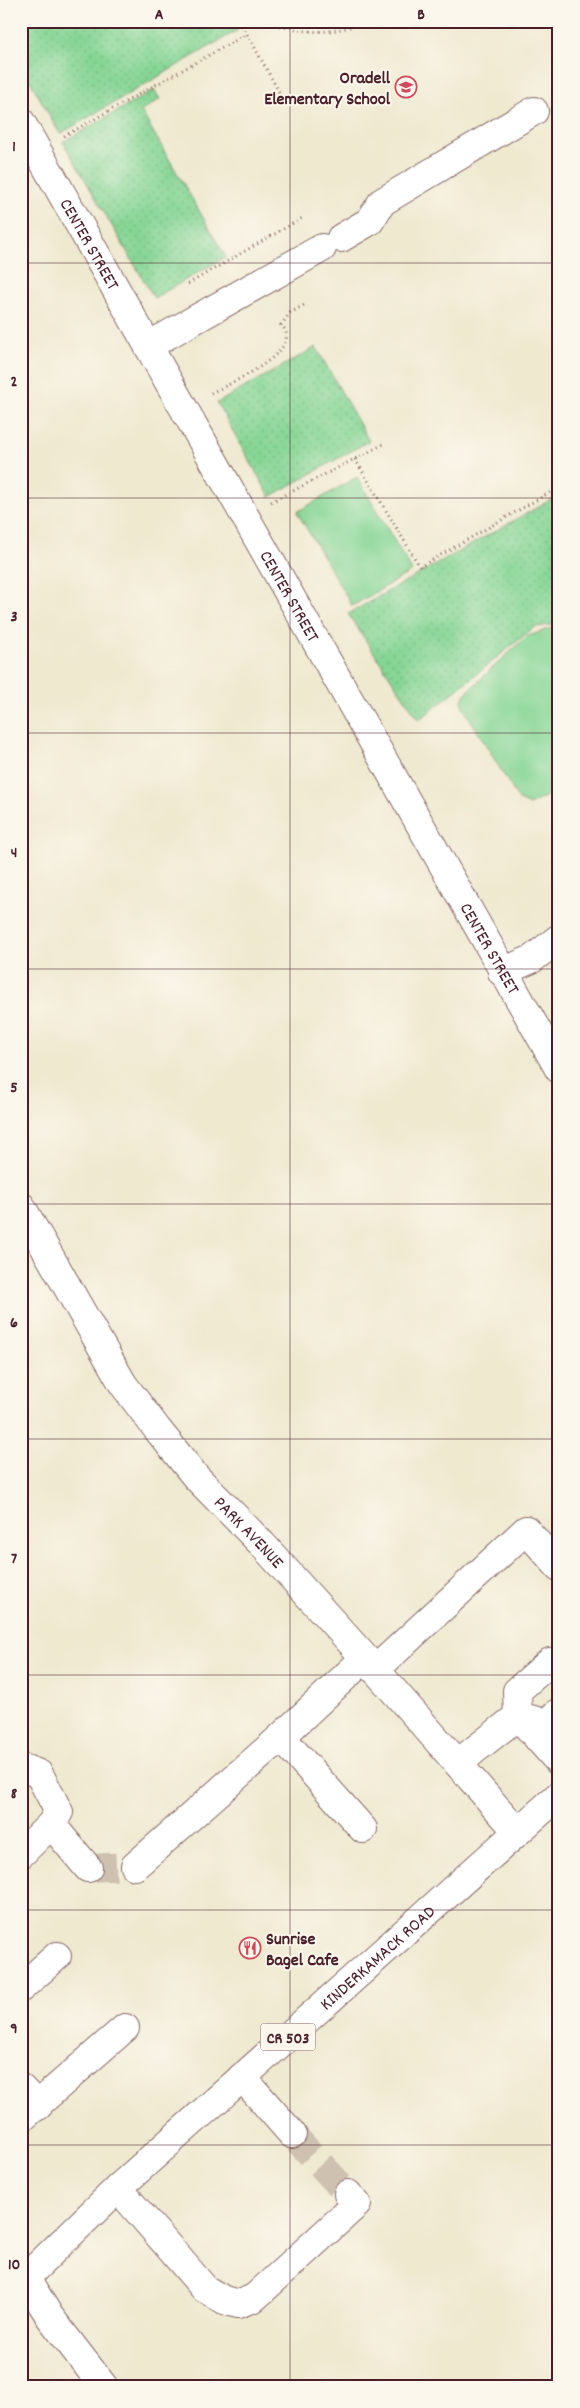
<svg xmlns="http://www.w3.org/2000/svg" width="580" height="2408" viewBox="0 0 580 2408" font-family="Dekko,sans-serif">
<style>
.grass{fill:url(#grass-dots);stroke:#687a60}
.garden{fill:#85d594;stroke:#687a60}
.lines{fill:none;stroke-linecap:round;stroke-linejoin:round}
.minor-tunnel{stroke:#cec1af;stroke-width:28;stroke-dasharray:28 14;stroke-linecap:butt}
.minor-casing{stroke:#846665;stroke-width:30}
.major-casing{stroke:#846665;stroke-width:30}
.path{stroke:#846665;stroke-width:3;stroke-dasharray:1 4;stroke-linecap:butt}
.minor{stroke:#fff;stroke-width:28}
.major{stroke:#fff;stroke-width:28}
.grid{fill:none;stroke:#4a1f2b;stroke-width:1;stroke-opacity:0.55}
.labels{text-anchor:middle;stroke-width:4;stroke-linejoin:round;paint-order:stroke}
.shield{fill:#fbf7ec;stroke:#7f6065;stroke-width:1}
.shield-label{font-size:16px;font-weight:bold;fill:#4a1f2b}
.poi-label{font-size:18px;font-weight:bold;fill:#4a1f2b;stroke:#fbf7ec;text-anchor:end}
.street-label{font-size:18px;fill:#4a1f2b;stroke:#fbf7ec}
.neatline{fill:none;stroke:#4a1f2b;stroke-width:2}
.grid-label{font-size:16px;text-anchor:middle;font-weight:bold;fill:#4a1f2b}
</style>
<defs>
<pattern id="grass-dots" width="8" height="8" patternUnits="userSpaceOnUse" patternTransform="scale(1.25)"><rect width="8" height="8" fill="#85d594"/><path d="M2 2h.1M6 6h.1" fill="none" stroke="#74b680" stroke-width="1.8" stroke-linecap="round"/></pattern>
</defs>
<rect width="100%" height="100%" fill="#fbf7ec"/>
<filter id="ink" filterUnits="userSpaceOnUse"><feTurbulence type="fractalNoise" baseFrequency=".02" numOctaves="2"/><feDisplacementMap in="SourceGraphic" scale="10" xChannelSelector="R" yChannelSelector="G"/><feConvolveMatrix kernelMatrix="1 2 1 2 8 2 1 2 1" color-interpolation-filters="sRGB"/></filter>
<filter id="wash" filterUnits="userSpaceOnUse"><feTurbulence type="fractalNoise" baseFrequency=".0096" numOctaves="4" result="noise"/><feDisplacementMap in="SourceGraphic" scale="20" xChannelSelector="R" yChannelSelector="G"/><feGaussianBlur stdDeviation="1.12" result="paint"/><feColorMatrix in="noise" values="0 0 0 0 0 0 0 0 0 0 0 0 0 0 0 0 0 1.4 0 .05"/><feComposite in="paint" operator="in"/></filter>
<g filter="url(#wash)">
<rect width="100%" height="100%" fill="#efe9d0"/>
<g class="grass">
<polygon points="21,21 233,21 238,30 60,134 21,65"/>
<polygon points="154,90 160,99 141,111 226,257 154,298 63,142"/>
<polygon points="316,347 369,441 270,497 217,403"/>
<polygon points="559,495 559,624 535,627 419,720 348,614"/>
</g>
<g class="garden">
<polygon points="357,477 412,571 352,606 297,512"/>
<polygon points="554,627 559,628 559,790 529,805 519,800 463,707 462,700 466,693 526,637"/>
</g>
</g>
<g filter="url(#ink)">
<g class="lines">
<g class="minor-tunnel">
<polyline points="88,1868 135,1866"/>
<polyline points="292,2134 348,2194"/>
</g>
<g class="minor-casing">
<g id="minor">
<path id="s1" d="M21,122l538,947"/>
<polyline points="341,238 370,221 382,202 534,111"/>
<polyline points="148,346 322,248"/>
<polyline points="502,972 532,959 559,938"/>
<path id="s2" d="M21,1206l102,178 34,45 39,48 66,67 103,114 152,173"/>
<polyline points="559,1663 550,1662 517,1691 518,1716 546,1723 559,1712"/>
<polyline points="375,1670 526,1530 559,1567"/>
<polyline points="281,1737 363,1829"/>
<polyline points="458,1763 518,1716 559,1762"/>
<polyline points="21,1771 26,1769 39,1774 59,1812 51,1824 21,1854"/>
<polyline points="51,1824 88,1868"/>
<polyline points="135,1866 281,1737 365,1658"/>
<polyline points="21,1988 57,1956"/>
<polyline points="242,2077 292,2134"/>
<polyline points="21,2088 38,2106"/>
<polyline points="21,2119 125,2028"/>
<polyline points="118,2188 205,2289 224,2300 238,2304 254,2298 357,2204 348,2194"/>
<polyline points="21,2270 50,2317 104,2387"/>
</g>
</g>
<g class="major-casing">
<g id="major">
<path id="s3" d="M21,2282l97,-94 441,-393"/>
</g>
</g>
<g class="path">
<polyline points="240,21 283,99"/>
<path d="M266,21c33,13 67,15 99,0"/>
<polyline points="21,80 27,91"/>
<polyline points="64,136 247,34"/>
<polyline points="188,284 304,217"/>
<path d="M211,393c16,-8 97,-43 70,-68l9,-12 14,-8"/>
<polyline points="355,459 420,567 559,487"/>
<polyline points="271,502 384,444"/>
</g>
<use href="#minor" class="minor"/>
<use href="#major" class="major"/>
</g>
</g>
<path class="grid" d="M290,21v2366M21,263h538M21,498h538M21,733h538M21,969h538M21,1204h538M21,1439h538M21,1675h538M21,1910h538M21,2145h538"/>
<defs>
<g id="school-ring" transform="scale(1.125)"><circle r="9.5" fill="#fbf7ec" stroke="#d1495b" stroke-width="1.5"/><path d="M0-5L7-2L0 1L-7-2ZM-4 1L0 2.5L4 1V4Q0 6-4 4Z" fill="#d1495b"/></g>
<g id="restaurant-ring" transform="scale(1.125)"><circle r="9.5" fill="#fbf7ec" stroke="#d1495b" stroke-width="1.5"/><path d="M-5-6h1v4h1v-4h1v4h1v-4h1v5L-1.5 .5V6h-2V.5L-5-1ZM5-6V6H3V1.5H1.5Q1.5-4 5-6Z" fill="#d1495b"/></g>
</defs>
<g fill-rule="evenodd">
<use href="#school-ring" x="406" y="87"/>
<use href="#restaurant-ring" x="250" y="1948"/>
</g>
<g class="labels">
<rect class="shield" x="260.5" y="2023.5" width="55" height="27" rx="4"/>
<g class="shield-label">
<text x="288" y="2043">CR 503</text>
</g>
<g class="poi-label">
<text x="390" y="83">Oradell<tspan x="390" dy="21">Elementary School</tspan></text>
<text x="266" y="1944" text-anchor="start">Sunrise<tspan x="266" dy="21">Bagel Cafe</tspan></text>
</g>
<g class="street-label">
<text dy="6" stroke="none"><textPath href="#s1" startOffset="140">CENTER STREET</textPath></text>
<text dy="6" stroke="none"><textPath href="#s1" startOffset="545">CENTER STREET</textPath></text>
<text dy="6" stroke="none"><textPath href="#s1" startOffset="950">CENTER STREET</textPath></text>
<text dy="6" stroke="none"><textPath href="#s2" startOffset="400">PARK AVENUE</textPath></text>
<text dy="6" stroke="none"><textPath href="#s3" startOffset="482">KINDERKAMACK ROAD</textPath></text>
</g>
</g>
<rect width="580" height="2408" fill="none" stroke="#fbf7ec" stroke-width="55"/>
<rect x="28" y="28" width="524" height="2352" class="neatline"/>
<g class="grid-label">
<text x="159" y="19">A</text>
<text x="421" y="19">B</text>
<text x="14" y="151">1</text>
<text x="14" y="386">2</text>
<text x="14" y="621">3</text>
<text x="14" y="857">4</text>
<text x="14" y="1092">5</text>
<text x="14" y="1327">6</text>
<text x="14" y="1563">7</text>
<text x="14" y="1798">8</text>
<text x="14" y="2033">9</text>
<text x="14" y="2269">10</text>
</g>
</svg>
